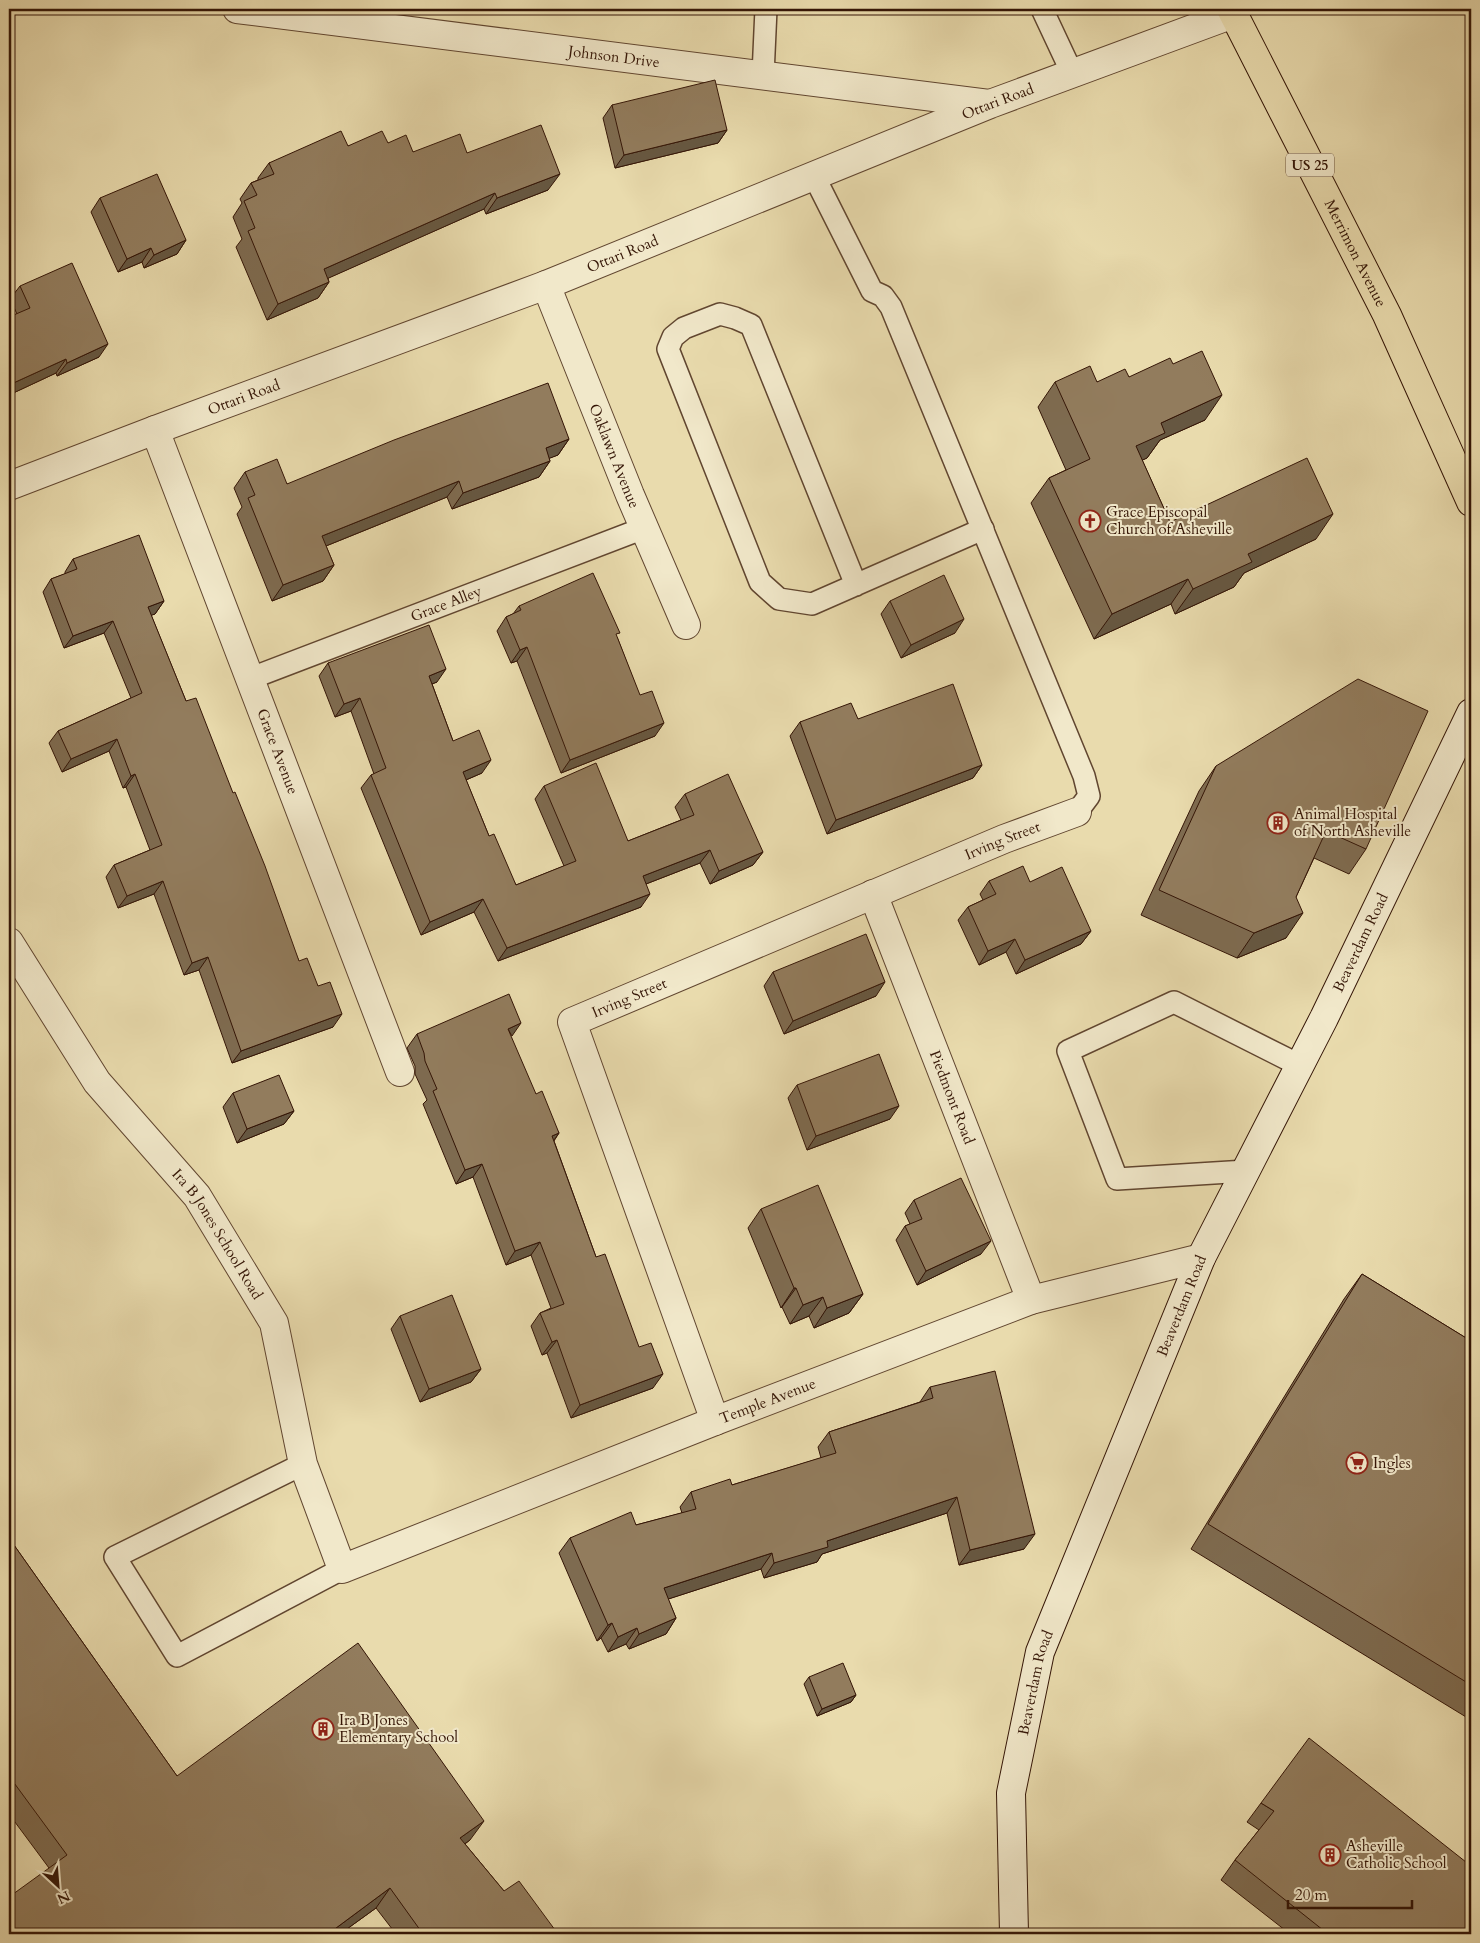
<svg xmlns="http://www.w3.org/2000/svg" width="1480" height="1943" viewBox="0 0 1480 1943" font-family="Cardo,serif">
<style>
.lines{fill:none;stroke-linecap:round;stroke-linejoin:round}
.lane-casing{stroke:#614630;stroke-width:24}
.street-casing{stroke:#614630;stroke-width:30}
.secondary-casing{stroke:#341506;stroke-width:30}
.primary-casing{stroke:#341506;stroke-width:30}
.lane{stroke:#f1e8ca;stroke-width:21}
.street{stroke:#f1e8ca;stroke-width:28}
.secondary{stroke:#f1e8ca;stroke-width:28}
.primary{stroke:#e9dbad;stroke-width:28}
.wall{fill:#7e6b50;stroke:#341506}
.shaded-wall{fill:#665741;stroke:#341506}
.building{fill:#927c5d;stroke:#341506}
.labels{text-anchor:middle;stroke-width:4;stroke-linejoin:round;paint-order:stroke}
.shield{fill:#f1e8ca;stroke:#6d5441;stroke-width:1}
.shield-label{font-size:14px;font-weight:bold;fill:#341506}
.street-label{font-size:15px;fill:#341506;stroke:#f1e8ca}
.poi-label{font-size:15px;fill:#341506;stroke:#f1e8ca;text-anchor:start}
</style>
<rect width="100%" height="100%" fill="#e9dbad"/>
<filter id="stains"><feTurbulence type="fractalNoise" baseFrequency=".004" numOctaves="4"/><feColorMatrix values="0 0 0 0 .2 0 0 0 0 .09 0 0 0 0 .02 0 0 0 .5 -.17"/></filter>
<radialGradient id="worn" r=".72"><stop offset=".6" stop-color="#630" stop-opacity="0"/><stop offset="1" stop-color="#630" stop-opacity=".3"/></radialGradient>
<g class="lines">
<g class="lane-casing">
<g id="lane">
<polyline points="1042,9 1072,73"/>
<polyline points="763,75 766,9"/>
<polyline points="814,176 872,291 883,296 891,307 1084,776 1089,796 1077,812"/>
<polyline points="856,585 751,325 735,318 720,314 684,328 673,337 668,349 760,582 779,599 812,604 983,529"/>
<path id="s1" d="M249,679l395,-151"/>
<polyline points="1246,1171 1117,1179 1068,1051 1174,1002 1299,1065"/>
<polyline points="303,1464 115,1557 177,1656 342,1569"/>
</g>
</g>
<g class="street-casing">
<g id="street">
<path id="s2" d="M237,9l752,95"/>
<path id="s3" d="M546,285l84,210 56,130"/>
<path id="s4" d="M155,430l245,642"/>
<path id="s5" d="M9,486l146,-56 391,-145 444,-181 243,-90"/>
<path id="s6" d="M873,894l158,406"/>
<path id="s7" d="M9,942l88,140 100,114 77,127 29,141 39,105 373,-148 316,-121 170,-42"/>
<path id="s8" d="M715,1421l-143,-399 432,-183 73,-27"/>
</g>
</g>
<g class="secondary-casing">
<g id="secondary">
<path id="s9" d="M1014,1934l-3,-141 29,-141 161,-394 123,-240 147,-305"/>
</g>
</g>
<g class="primary-casing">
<g id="primary">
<path id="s10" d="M1231,9l156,306 84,187"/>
</g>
</g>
<use href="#lane" class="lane"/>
<use href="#street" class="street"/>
<use href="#secondary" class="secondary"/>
<use href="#primary" class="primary"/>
</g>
<g class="wall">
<polygon points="612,105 727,130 718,143 615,168 603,118"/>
<polygon points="388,143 413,152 467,153 548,190 486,214 484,209 328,278 329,282 318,298 267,320 236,247 242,239 233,217 242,203 240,199 251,183 258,180 258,178 269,163 348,146"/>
<polygon points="100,198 186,240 177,254 144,268 142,262 118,272 91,212"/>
<polygon points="20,286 99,357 57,376 56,373 9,395 9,317 17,314 10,299"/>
<polygon points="1129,377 1205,420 1160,440 1147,458 1142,460 1170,522 1316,539 1244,573 1234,587 1175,614 1171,604 1094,639 1031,503 1049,478 1066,470 1038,407 1055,382 1097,382"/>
<polygon points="569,439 558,455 549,458 550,461 539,477 452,509 447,497 326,546 334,565 323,581 272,601 237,514 242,507 234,488 245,472 287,484"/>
<polygon points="73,559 164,601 155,614 151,615 186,701 299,961 318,986 333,1027 232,1063 199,970 184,975 154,894 118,908 106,877 114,865 150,850 126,787 123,788 109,751 62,772 49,743 58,731 131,698 104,633 64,648 43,592 51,579 65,574 65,572"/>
<polygon points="890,601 955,633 901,658 881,614"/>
<polygon points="519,606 617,637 655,736 561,773 517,661 511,663 497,631 506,617 513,614"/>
<polygon points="328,663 437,682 432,684 453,741 482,773 466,780 489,836 516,885 564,866 535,799 544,786 628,841 681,820 675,807 685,794 763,852 753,865 710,884 700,863 646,884 641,907 498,961 474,912 421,935 361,788 371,775 374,774 351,711 335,717 319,676"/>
<polygon points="858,719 982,765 973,778 827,834 790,736 800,722"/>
<polygon points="1216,766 1366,849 1349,874 1314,858 1296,897 1286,938 1237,958 1141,915 1199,791"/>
<polygon points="989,881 1030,882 1091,931 1081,944 1016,974 1006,952 979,965 958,920 968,907 983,900 980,894"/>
<polygon points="773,972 876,996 784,1034 764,986"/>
<polygon points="417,1034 536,1094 559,1133 554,1141 596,1257 653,1388 571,1418 547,1353 542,1355 531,1326 540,1313 551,1308 531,1255 506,1265 473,1177 456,1184 423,1104 427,1100 415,1074 415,1066 407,1048"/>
<polygon points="797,1085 890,1119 807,1150 788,1098"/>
<polygon points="233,1093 294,1111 284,1124 237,1143 223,1107"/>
<polygon points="914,1200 981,1254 917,1285 896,1240 905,1226 910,1224 905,1213"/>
<polygon points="761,1209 863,1294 849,1313 814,1328 809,1316 790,1324 782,1307 781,1308 748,1228"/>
<polygon points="1362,1274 1471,1341 1471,1720 1191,1549 1344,1299"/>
<polygon points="400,1316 481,1369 471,1382 420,1402 391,1329"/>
<polygon points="930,1387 1024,1549 959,1565 947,1513 822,1554 817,1562 764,1578 761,1569 668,1599 676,1618 666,1634 629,1649 626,1644 608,1652 601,1638 597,1641 559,1553 570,1538 636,1525 682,1513 680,1507 691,1492 732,1485 821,1458 818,1447 829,1432 920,1402"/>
<polygon points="9,1538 177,1776 470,1840 465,1844 504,1891 558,1934 396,1934 376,1908 340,1934 9,1934 49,1868 9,1814"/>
<polygon points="809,1677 856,1695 851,1702 817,1716 804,1684"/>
<polygon points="1261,1803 1471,1934 1290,1934 1221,1880 1235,1860 1259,1830 1247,1822"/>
</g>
<g class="shaded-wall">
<polygon points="727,130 718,143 615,168 624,155"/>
<polygon points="560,174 548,190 486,214 497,198"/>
<polygon points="495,193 484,209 313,285 324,269"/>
<polygon points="186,240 177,254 144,268 154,255"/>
<polygon points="151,248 142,262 118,272 127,259"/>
<polygon points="329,282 318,298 267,320 278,304"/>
<polygon points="108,344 99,357 57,376 67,363"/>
<polygon points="66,359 56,373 9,395 9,385"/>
<polygon points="1222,395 1205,420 1160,440 1147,458 1119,471 1136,446 1161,423"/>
<polygon points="569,439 558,455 535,464 546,448"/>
<polygon points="550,461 539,477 452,509 463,493"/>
<polygon points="459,481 447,497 311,552 322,536"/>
<polygon points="1333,514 1316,539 1244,573 1234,587 1175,614 1193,589 1248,554"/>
<polygon points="334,565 323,581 272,601 283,585"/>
<polygon points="1188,579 1171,604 1094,639 1112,614"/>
<polygon points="164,601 155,614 139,620 148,607"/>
<polygon points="964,619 955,633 901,658 911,645"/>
<polygon points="113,621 104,633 64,648 73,636"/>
<polygon points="527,647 517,661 511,663 520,650"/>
<polygon points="446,669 437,682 419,689 429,676"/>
<polygon points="360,698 351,711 335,717 344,704"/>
<polygon points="664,723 655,736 561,773 570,760"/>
<polygon points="117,739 109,751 62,772 71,759"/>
<polygon points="491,760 482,773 454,785 463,772"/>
<polygon points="982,765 973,778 827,834 836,820"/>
<polygon points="135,774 126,787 123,788 131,776"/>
<polygon points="710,850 700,863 633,889 643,876"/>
<polygon points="763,852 753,865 710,884 719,871"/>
<polygon points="163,881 154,894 118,908 127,896"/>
<polygon points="650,894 641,907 498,961 507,948"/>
<polygon points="483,899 474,912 421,935 430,922"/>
<polygon points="1303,913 1286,938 1237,958 1254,933"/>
<polygon points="1091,931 1081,944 1016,974 1025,960"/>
<polygon points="1015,939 1006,952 979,965 988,951"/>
<polygon points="208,957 199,970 184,975 192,963"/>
<polygon points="885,982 876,996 784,1034 793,1021"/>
<polygon points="342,1014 333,1027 232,1063 241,1051"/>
<polygon points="521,1023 512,1036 508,1029"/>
<polygon points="899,1106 890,1119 807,1150 816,1136"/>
<polygon points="294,1111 284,1124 237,1143 247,1129"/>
<polygon points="559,1133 549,1147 552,1136"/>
<polygon points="482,1164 473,1177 456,1184 465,1170"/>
<polygon points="991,1241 981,1254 917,1285 926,1271"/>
<polygon points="540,1242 531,1255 506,1265 515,1251"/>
<polygon points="794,1288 796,1288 782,1307 781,1308"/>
<polygon points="863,1294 849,1313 814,1328 827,1308"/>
<polygon points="823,1297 809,1316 790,1324 803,1305"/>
<polygon points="557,1340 547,1353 542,1355 552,1342"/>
<polygon points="481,1369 471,1382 420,1402 429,1389"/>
<polygon points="663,1374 653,1388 571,1418 580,1405"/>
<polygon points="957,1497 947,1513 822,1554 817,1562 764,1578 774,1563 827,1541"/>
<polygon points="1035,1534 1024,1549 959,1565 970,1550"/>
<polygon points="772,1553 761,1569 653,1604 664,1588"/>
<polygon points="676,1618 666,1634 629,1649 639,1634"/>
<polygon points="612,1623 601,1638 597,1641 608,1625"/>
<polygon points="637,1628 626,1644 608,1652 618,1637"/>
<polygon points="856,1695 851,1702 817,1716 822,1709"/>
<polygon points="484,1821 470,1840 446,1857 460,1838"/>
<polygon points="390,1888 376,1908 340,1934 328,1934"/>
</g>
<g class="building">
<polygon points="715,80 727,130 624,155 612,105"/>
<polygon points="541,125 560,174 497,198 495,193 324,269 329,282 278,304 248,231 255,228 244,201 257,195 251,183 274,174 269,163 341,131 348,146 382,131 388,143 406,135 413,152 460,134 467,153"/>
<polygon points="157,174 186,240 154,255 151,248 127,259 100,198"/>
<polygon points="72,263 108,344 67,363 66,359 9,385 9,317 30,308 20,286"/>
<polygon points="1202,351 1222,395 1161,423 1165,433 1136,446 1170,522 1307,458 1333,514 1248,554 1252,562 1193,589 1188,579 1112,614 1049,478 1090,459 1055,382 1090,366 1097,382 1125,369 1129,377 1170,358 1173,364"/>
<polygon points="548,383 569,439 546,448 550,461 463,493 459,481 322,536 334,565 283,585 248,498 255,495 245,472 277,459 287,484 394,440"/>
<polygon points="139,535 164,601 148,607 186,701 196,698 233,793 235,792 265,866 299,961 307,958 318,986 330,982 342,1014 241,1051 208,957 192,963 163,881 127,896 114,865 162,845 135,774 131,776 117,739 71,759 58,731 142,693 113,621 73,636 51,579 77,569 73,559"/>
<polygon points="593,573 620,633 616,634 640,695 652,691 664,723 570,760 527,647 520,650 506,617 521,610 519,606"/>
<polygon points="944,575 964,619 911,645 890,601"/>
<polygon points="429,625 446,669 429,676 453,741 479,730 491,760 463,772 489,836 494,834 516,885 576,861 544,786 596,763 628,841 694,815 685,794 728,774 763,852 719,871 710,850 643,876 650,894 507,948 483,899 430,922 371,775 386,768 360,698 344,704 328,663"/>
<polygon points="1358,679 1428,711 1366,849 1326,831 1296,897 1303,913 1254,933 1159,890 1216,766"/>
<polygon points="953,684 982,765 836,820 800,722 851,703 858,719"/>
<polygon points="1023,866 1030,882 1062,867 1091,931 1025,960 1015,939 988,951 968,907 996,894 989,881"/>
<polygon points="866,934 885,982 793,1021 773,972"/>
<polygon points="509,994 521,1023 508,1029 536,1094 542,1091 559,1133 552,1136 596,1257 605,1254 639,1347 651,1343 663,1374 580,1405 557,1340 552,1342 540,1313 564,1304 540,1242 515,1251 482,1164 465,1170 433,1091 437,1089 425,1061 424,1053 417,1034"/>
<polygon points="879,1054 899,1106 816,1136 797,1085"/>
<polygon points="279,1075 294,1111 247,1129 233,1093"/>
<polygon points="961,1178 991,1241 926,1271 905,1226 922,1219 914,1200"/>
<polygon points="818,1185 863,1294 827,1308 823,1297 803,1305 796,1288 794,1288 761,1209"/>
<polygon points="1362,1274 1471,1341 1471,1685 1208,1524"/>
<polygon points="452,1295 481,1369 429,1389 400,1316"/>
<polygon points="995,1371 1035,1534 970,1550 957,1497 827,1541 828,1547 774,1563 772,1553 664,1588 676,1618 639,1634 637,1628 618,1637 612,1623 608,1625 570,1538 631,1512 636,1525 696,1509 691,1492 730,1479 732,1485 836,1453 829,1432 933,1398 930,1387"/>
<polygon points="9,1538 177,1776 358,1643 484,1821 460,1838 504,1891 519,1881 558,1934 423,1934 390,1888 328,1934 9,1934 9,1897 67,1855 9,1776"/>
<polygon points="843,1663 856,1695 822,1709 809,1677"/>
<polygon points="1309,1738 1471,1866 1471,1934 1328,1934 1235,1860 1274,1811 1261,1803"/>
</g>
<defs>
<g id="church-ring" transform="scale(1.125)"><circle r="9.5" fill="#f1e8ca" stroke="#8f2418" stroke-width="1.5"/><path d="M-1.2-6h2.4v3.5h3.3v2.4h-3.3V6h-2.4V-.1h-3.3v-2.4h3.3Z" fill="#8f2418"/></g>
<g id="building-ring" transform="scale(1.125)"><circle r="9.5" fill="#f1e8ca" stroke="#8f2418" stroke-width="1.5"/><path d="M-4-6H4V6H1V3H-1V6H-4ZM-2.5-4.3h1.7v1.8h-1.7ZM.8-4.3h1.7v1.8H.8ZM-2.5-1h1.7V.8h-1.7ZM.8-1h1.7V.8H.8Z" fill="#8f2418"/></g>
<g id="supermarket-ring" transform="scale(1.125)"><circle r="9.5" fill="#f1e8ca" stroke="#8f2418" stroke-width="1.5"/><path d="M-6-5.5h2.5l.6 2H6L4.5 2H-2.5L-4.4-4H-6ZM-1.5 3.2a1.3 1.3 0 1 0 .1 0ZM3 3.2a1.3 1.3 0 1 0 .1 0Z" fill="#8f2418"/></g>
</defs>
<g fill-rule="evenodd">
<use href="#church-ring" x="1090" y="521"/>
<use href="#building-ring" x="1278" y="823"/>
<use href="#supermarket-ring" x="1357" y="1463"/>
<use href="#building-ring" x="323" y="1729"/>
<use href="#building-ring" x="1330" y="1855"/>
</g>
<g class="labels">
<rect class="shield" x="1286" y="153.5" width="48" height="23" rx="4"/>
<g class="shield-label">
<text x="1310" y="170">US 25</text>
</g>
<g class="street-label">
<text dy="5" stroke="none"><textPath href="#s2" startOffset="380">Johnson Drive</textPath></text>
<text dy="5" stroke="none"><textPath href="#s5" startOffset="1061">Ottari Road</textPath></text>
<text dy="5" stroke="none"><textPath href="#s10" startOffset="274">Merrimon Avenue</textPath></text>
<text dy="5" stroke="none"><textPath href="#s5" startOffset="656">Ottari Road</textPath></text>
<text dy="5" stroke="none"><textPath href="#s5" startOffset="251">Ottari Road</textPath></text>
<text dy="5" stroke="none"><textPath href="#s3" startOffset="184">Oaklawn Avenue</textPath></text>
<text dy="5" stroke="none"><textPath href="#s1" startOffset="211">Grace Alley</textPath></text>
<text dy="5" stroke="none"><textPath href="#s4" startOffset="344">Grace Avenue</textPath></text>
<text dy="5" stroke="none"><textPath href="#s8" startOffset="891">Irving Street</textPath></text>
<text dy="5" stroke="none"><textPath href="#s9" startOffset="1064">Beaverdam Road</textPath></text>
<text dy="5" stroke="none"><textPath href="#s8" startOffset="486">Irving Street</textPath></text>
<text dy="5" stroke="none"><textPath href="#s6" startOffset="218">Piedmont Road</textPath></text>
<text dy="5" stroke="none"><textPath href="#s7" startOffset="360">Ira B Jones School Road</textPath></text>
<text dy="5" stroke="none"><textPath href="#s9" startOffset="659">Beaverdam Road</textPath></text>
<text dy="5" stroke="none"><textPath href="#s7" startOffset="1179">Temple Avenue</textPath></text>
<text dy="5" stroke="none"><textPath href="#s9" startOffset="254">Beaverdam Road</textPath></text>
</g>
<g class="poi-label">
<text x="1106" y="517">Grace Episcopal<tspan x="1106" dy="17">Church of Asheville</tspan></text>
<text x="1294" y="819">Animal Hospital<tspan x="1294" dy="17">of North Asheville</tspan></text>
<text x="1373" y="1468">Ingles</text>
<text x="339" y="1725">Ira B Jones<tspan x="339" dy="17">Elementary School</tspan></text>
<text x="1346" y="1851">Asheville<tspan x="1346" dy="17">Catholic School</tspan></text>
</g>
</g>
<rect width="1480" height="1943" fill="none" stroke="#e9dbad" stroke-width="30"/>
<rect x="10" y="10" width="1460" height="1923" fill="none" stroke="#341506" stroke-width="2.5"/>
<rect x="15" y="15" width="1450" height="1913" fill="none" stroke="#341506"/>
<g transform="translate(58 1886) rotate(154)" stroke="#f1e8ca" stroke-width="4" paint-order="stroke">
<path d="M0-4L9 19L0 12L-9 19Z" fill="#341506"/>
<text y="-8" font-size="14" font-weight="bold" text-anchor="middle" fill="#341506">N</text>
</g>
<path d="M1288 1900v8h124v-8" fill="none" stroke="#341506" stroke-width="2.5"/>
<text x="1295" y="1900" font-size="15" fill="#341506" stroke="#f1e8ca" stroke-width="4" paint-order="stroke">20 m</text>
<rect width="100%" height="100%" filter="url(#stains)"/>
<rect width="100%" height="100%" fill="url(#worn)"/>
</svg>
